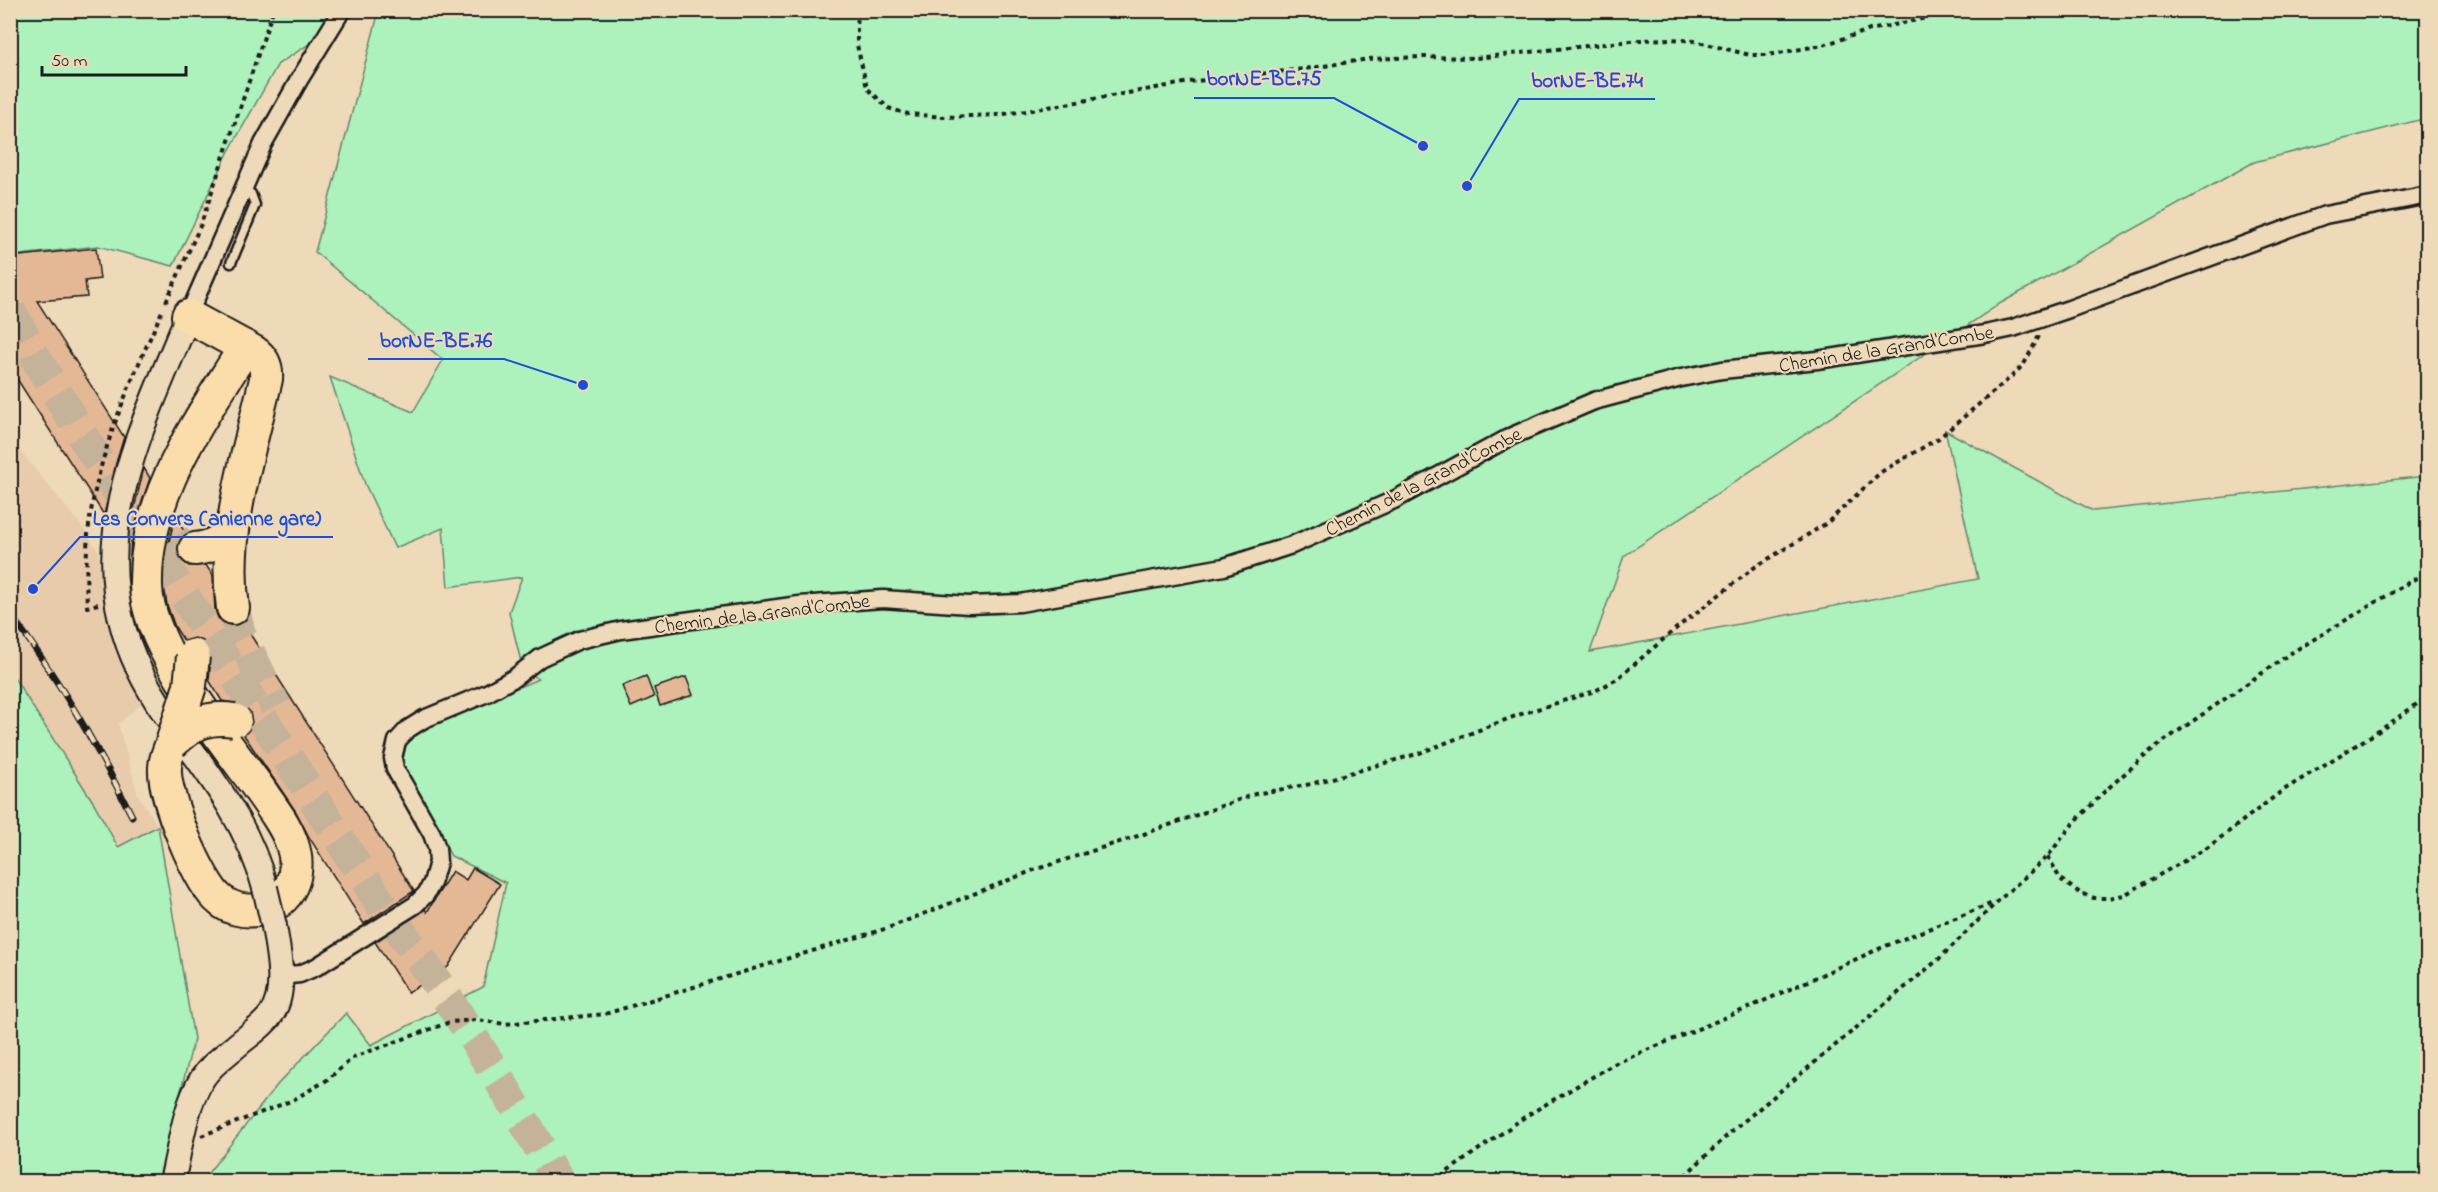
<svg xmlns="http://www.w3.org/2000/svg" width="2438" height="1192" viewBox="0 0 2438 1192" font-family="'Indie Flower',sans-serif">
<style>
.built{fill:#e7cbab}
.green{fill:#adf1bc;stroke:#64866c;stroke-width:1.5}
.building{fill:#e5b895;stroke:#1c1c1c;stroke-width:1.5}
.lines{fill:none;stroke-linecap:round;stroke-linejoin:round}
.highway-tunnel{stroke:#c4b399;stroke-width:32;stroke-dasharray:32 16;stroke-linecap:butt}
.lane-casing{stroke:#1c1c1c;stroke-width:13}
.street-casing{stroke:#1c1c1c;stroke-width:21}
.secondary-casing{stroke:#1c1c1c;stroke-width:28}
.highway-casing{stroke:#1c1c1c;stroke-width:36}
.path{stroke:#1c1c1c;stroke-width:4;stroke-dasharray:4.5 4.5;stroke-linecap:butt}
.lane{stroke:#eed9b8;stroke-width:8}
.street{stroke:#eed9b8;stroke-width:16}
.secondary{stroke:#eed9b8;stroke-width:24}
.highway{stroke:#faddab;stroke-width:32}
.rail-casing{stroke:#1c1c1c;stroke-width:7}
.rail{stroke:#eed9b8;stroke-width:4.5;stroke-dasharray:14;stroke-linecap:butt}
.secondary-bridge-casing{stroke:#1c1c1c;stroke-width:28;stroke-linecap:butt}
.highway-bridge-casing{stroke:#1c1c1c;stroke-width:36;stroke-linecap:butt}
.secondary-bridge{stroke:#eed9b8;stroke-width:24}
.highway-bridge{stroke:#faddab;stroke-width:32}
.labels{text-anchor:middle;stroke-width:4.5;stroke-linejoin:round;paint-order:stroke}
.street-label{font-size:20px;fill:#1c1c1c;stroke:#eed9b8}
.leader{fill:none;stroke:#1d4ed8;stroke-width:2}
.callout-dot{fill:#1d4ed8;stroke:#eed9b8;stroke-width:2}
.callout-label{font-size:21px;text-anchor:middle;font-weight:bold;fill:#1d4ed8;stroke:#eed9b8;stroke-width:4.5;stroke-linejoin:round;paint-order:stroke}
</style>
<rect width="100%" height="100%" fill="#eed9b8"/>
<filter id="ink" filterUnits="userSpaceOnUse"><feTurbulence type="fractalNoise" baseFrequency=".0167" numOctaves="2"/><feDisplacementMap in="SourceGraphic" scale="12" xChannelSelector="R" yChannelSelector="G"/><feConvolveMatrix kernelMatrix="1 2 1 2 8 2 1 2 1" color-interpolation-filters="sRGB"/></filter>
<g filter="url(#ink)">
<polygon class="built" points="10,439 79,523 98,550 102,585 117,646 141,704 118,724 138,795 158,826 118,847 95,805 11,671"/>
<g class="green">
<polygon points="10,11 361,11 278,64 229,151 173,266 98,246 11,256"/>
<polygon points="379,11 2427,11 2427,118 2254,162 2001,303 1624,556 1590,652 1978,579 1945,430 2093,511 2427,476 2427,1181 201,1182 278,1084 346,1013 371,1045 483,987 506,883 451,856 402,763 407,740 432,724 538,679 522,666 509,612 522,577 448,587 443,528 395,548 365,484 330,377 413,412 443,360 315,252"/>
<polygon points="10,671 95,805 118,847 158,826 194,1039 158,1181 11,1181"/>
</g>
<g class="building">
<polygon points="96,248 100,279 85,281 87,297 37,301 124,437 116,463 104,515 10,368 10,257"/>
<polygon points="144,468 150,478 137,517 130,556 132,517"/>
<polygon points="175,516 186,534 178,543 177,551 181,560 189,566 206,565 213,576 215,609 218,618 226,624 235,626 243,623 414,891 364,924 309,837 296,812 244,735 249,730 252,722 250,712 244,705 222,701 209,680 211,658 209,648 203,641 195,638 184,641 175,627 167,605 164,585 166,555"/>
<polygon points="646,676 654,697 631,707 622,686"/>
<polygon points="686,677 693,695 660,706 654,688"/>
<polygon points="473,868 500,884 448,967 408,993 375,942 425,909 427,912 452,871 466,880"/>
</g>
<g class="lines">
<g class="highway-tunnel">
<path d="M10,310l27,50 48,80 299,469c65,86 122,179 175,273"/>
<polyline points="143,501 180,544 195,549"/>
<polyline points="233,608 240,634 276,707"/>
</g>
<g class="lane-casing">
<polyline id="lane" points="231,263 255,205 251,194 244,188"/>
</g>
<g class="street-casing">
<g id="street">
<polyline points="188,316 263,144 299,80 342,10"/>
<polyline points="280,976 300,974 316,967 415,905 426,894 432,883 438,862 437,848 432,834 395,769 393,758 397,741 408,729 424,719 487,693 514,678 540,658 579,640 621,630 799,605 883,599 969,605 1020,603 1224,567 1292,545 1394,500 1512,436 1594,401 1681,378 1722,370 1817,360 1985,334 2013,328 2069,309 2325,215 2428,195"/>
</g>
</g>
<g class="secondary-casing">
<g id="secondary">
<path d="M188,316c-58,138 -121,259 -22,399 39,54 82,106 99,173"/>
<path d="M172,1182c8,-33 12,-74 30,-103 8,-13 21,-22 33,-32 11,-10 26,-19 35,-31 18,-22 8,-64 4,-90"/>
</g>
</g>
<g class="highway-casing">
<g id="highway">
<path d="M188,316l66,36c10,7 13,15 12,27 -17,75 -44,151 -33,229"/>
<path d="M195,549c18,-2 29,-8 37,-25"/>
<path d="M172,743c-3,8 -7,16 -7,25 -2,27 34,116 55,132 10,9 25,12 38,10 33,-5 44,-38 34,-66 -7,-21 -23,-40 -35,-58 -35,-48 -110,-141 -111,-200 -2,-91 54,-165 99,-239"/>
</g>
</g>
<g class="path">
<polyline points="857,10 857,45 867,88 888,108 908,114 945,117 997,115 1026,111 1196,81 1304,69 1369,59 1422,57 1476,58 1640,40 1671,39 1694,41 1750,55 1768,55 1823,45 1870,30 1964,10"/>
<polyline points="166,302 201,224 273,10"/>
<path d="M98,604l-11,3c-1,-25 -1,-49 1,-73 8,-79 43,-153 75,-225"/>
<polyline points="2048,856 2060,879 2080,893 2094,898 2108,898 2124,895 2207,848 2282,791 2382,729 2428,696"/>
<polyline points="201,1136 293,1100 327,1080 354,1057 450,1022 477,1020 505,1024 605,1014 888,928 1034,870 1144,834 1255,794 1311,784 1417,754 1518,715 1595,691 1617,679 1679,626 1755,567 1827,523 1881,472 1939,438 2011,377 2024,364 2039,336"/>
<polyline points="1433,1182 1526,1116 1616,1063 1746,1009 1883,947 1993,903"/>
<polyline points="1678,1182 1731,1132 1939,959 1997,902 2048,856 2072,825 2106,790 2154,748 2291,653 2428,571"/>
</g>
<use href="#lane" class="lane"/>
<use href="#street" class="street"/>
<use href="#secondary" class="secondary"/>
<use href="#highway" class="highway"/>
<g class="rail-casing">
<path id="rail" d="M10,614c48,63 86,131 122,202"/>
</g>
<use href="#rail" class="rail"/>
<g class="secondary-bridge-casing">
<polyline id="secondary-bridge" points="265,888 274,926"/>
</g>
<g class="highway-bridge-casing">
<g id="highway-bridge">
<polyline points="172,743 190,686 193,656"/>
<path d="M172,743c20,-19 34,-27 62,-23"/>
</g>
</g>
<use href="#secondary-bridge" class="secondary-bridge"/>
<use href="#highway-bridge" class="highway-bridge"/>
</g>
</g>
<g class="labels">
<g class="street-label">
<text transform="translate(1886 348) rotate(-9)" y="7">Chemin de la Grand'Combe</text>
<text transform="translate(1423 481) rotate(-27)" y="7">Chemin de la Grand'Combe</text>
<text transform="translate(762 613) rotate(-7)" y="7">Chemin de la Grand'Combe</text>
</g>
</g>
<path class="leader" d="M1423 146L1334 98H1194M1467 186L1519 99H1655M583 385L504 359H368M33 589L80 537H333"/>
<g class="callout-dot">
<circle cx="1423" cy="146" r="6"/>
<circle cx="1467" cy="186" r="6"/>
<circle cx="583" cy="385" r="6"/>
<circle cx="33" cy="589" r="6"/>
</g>
<g class="callout-label">
<text x="1264" y="85">borNE-BE.75</text>
<text x="1587" y="87">borNE-BE.74</text>
<text x="436" y="347">borNE-BE.76</text>
<text x="207" y="525">Les Convers (anienne gare)</text>
</g>
<rect width="2438" height="1192" fill="none" stroke="#eed9b8" stroke-width="36"/>
<rect x="18" y="18" width="2402" height="1156" fill="none" stroke="#1c1c1c" stroke-width="2" filter="url(#ink)"/>
<path d="M42 66v9h144v-9" fill="none" stroke="#1c1c1c" stroke-width="3"/>
<text x="51" y="66" font-size="18" fill="#1c1c1c" stroke="#eed9b8" stroke-width="4.5" paint-order="stroke">50 m</text>
</svg>
